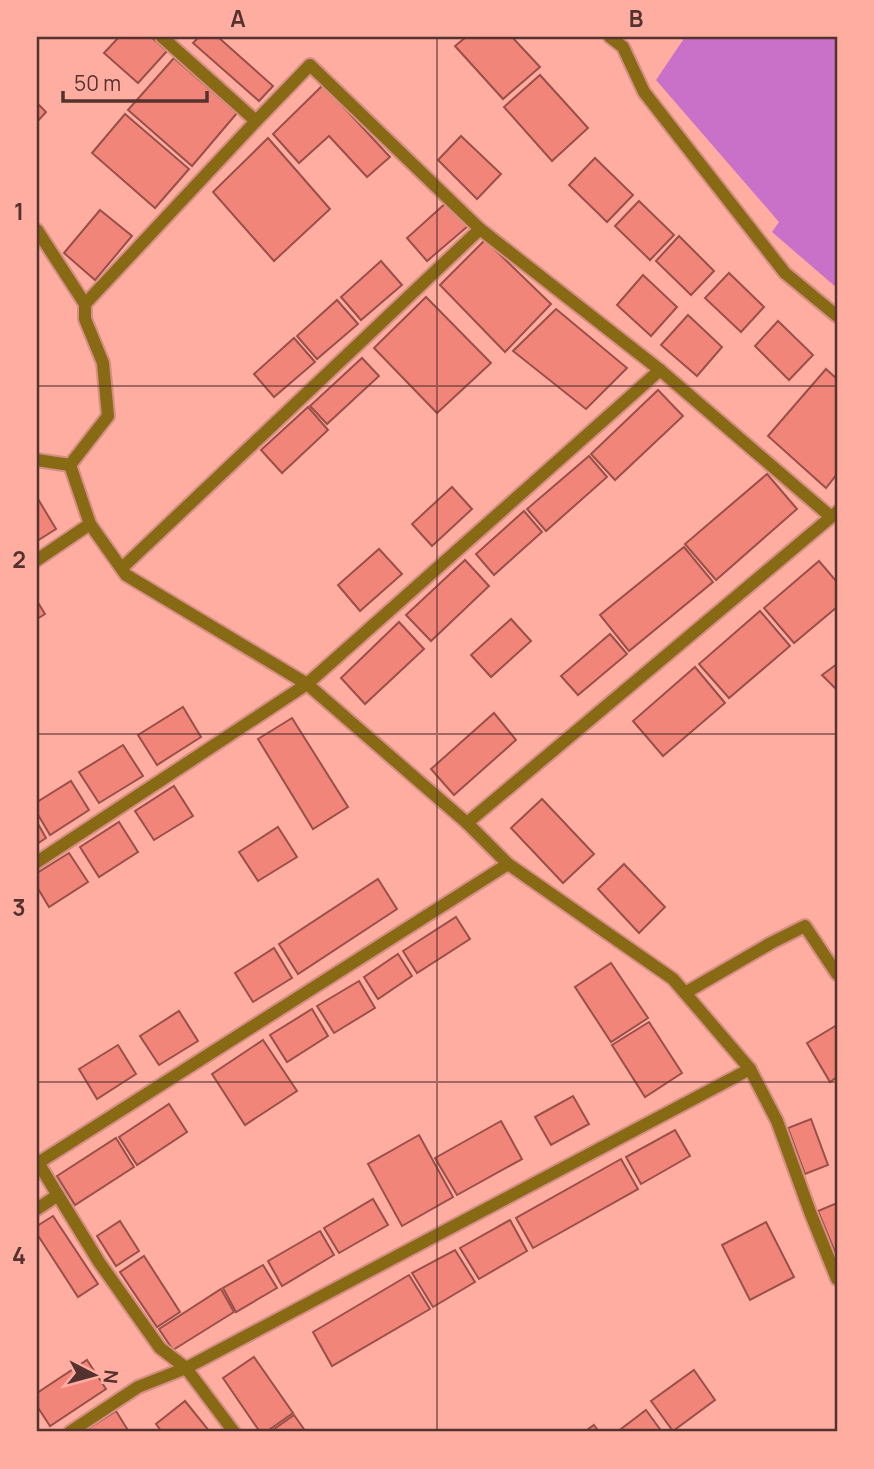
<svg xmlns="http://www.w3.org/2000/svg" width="874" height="1469" viewBox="0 0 874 1469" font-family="Manrope,sans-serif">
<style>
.green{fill:#c971c9}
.building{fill:#f2857a;stroke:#995048;stroke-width:2}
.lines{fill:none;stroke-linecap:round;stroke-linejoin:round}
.minor-casing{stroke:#d68f85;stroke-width:16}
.minor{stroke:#886a15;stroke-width:12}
.grid{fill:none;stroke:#54322e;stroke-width:2;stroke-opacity:0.55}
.neatline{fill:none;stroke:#54322e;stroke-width:2.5}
.grid-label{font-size:23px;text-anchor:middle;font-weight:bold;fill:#54322e}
</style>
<rect width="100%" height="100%" fill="#ffaca1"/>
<polygon class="green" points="685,37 837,37 837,288 772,232 779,222 656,80"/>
<g class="building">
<polygon points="119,37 151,37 167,51 138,83 104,53"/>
<polygon points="199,37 218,37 273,86 259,101 193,43"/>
<polygon points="466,37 512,37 540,67 503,99 455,46"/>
<polygon points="174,58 237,113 192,166 128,110"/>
<polygon points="540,75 588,128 552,161 504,107"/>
<polygon points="323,85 390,157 367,177 329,136 299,163 273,134"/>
<polygon points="37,103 46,112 37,122"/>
<polygon points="125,114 189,169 155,208 92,153"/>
<polygon points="461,136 501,174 477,199 438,160"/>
<polygon points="268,138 330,209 274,261 213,192"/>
<polygon points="595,158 633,195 607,222 569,185"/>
<polygon points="639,201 674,235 650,260 615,226"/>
<polygon points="447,202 468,226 427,261 407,238"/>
<polygon points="100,210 132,236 95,280 64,253"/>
<polygon points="679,236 714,271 691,295 656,261"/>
<polygon points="485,240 551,304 505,352 440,285"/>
<polygon points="381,261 402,285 361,320 341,297"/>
<polygon points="729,273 764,307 741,332 705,298"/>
<polygon points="643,275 677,307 651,336 617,305"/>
<polygon points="426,297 491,363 437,413 374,348"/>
<polygon points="337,300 358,324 317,359 297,336"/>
<polygon points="556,309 627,368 586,409 513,351"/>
<polygon points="688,315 722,347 697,376 661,345"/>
<polygon points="778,321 813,355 789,380 755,346"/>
<polygon points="294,338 315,362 274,397 254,374"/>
<polygon points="362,358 379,376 327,424 310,406"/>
<polygon points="826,369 837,379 837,474 826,488 768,436"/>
<polygon points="658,390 683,416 615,480 591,454"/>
<polygon points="308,407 328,430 282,473 261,450"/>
<polygon points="589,456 607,477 546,531 527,509"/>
<polygon points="767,474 797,509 716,580 685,544"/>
<polygon points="452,487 472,509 432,546 412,524"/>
<polygon points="38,499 56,529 37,541 37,500"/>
<polygon points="524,511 542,532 494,575 476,554"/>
<polygon points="684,547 713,582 629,651 600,615"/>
<polygon points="379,549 402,574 360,611 338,585"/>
<polygon points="465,560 489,586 431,641 406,615"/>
<polygon points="819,561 837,582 837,607 794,643 764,608"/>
<polygon points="37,601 45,614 37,619"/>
<polygon points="760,611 790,646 729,698 699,664"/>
<polygon points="511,619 531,641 491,677 471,655"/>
<polygon points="399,622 424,649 365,704 341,678"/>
<polygon points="610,634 627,654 578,695 561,676"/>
<polygon points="837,664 837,690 822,675"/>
<polygon points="695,667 725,703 663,756 633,721"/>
<polygon points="183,707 201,737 157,765 138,735"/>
<polygon points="494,713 516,740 454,795 431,769"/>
<polygon points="292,718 348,807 313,829 258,739"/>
<polygon points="123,745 143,776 99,803 79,772"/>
<polygon points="71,781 89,810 50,835 37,813 37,802"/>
<polygon points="174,786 193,816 154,840 135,811"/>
<polygon points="542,799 594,854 563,883 511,828"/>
<polygon points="37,822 46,838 37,844"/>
<polygon points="119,822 138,852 99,877 80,847"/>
<polygon points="278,827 297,857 258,881 239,852"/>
<polygon points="69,853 88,882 49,907 37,887 37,873"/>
<polygon points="624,864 665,907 639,933 598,889"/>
<polygon points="378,879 397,909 298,974 279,944"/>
<polygon points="456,917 470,939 417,973 403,951"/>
<polygon points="274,948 292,978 253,1002 235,973"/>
<polygon points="398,954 412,976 378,999 364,977"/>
<polygon points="611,963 648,1018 611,1042 575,987"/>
<polygon points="359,981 375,1008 334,1033 317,1006"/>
<polygon points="312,1009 328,1036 287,1062 270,1035"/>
<polygon points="179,1011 198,1041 159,1065 140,1036"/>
<polygon points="649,1022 682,1073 645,1097 612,1045"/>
<polygon points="837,1025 837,1077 830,1082 807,1043"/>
<polygon points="263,1040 297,1091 245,1125 212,1074"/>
<polygon points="118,1045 136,1074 97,1099 79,1069"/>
<polygon points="573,1096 589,1124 551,1145 535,1117"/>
<polygon points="169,1104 187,1132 137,1165 119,1137"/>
<polygon points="811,1119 828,1165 805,1174 788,1128"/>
<polygon points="501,1121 522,1159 457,1195 435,1158"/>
<polygon points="675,1130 690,1156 641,1184 626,1157"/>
<polygon points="419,1135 453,1197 402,1226 368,1164"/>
<polygon points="116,1138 134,1167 75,1205 57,1176"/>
<polygon points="621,1159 638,1189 533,1248 516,1218"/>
<polygon points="373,1199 388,1225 339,1253 324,1228"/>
<polygon points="837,1203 837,1257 818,1211"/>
<polygon points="53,1216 98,1284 78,1297 37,1234 37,1226"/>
<polygon points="510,1220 527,1251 479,1279 460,1248"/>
<polygon points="120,1221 139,1251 116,1266 97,1236"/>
<polygon points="766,1222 794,1277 750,1300 722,1245"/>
<polygon points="320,1231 334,1255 282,1286 268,1261"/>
<polygon points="455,1250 475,1282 433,1307 412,1273"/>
<polygon points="144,1256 180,1312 157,1327 120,1272"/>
<polygon points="263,1265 277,1288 236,1312 223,1288"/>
<polygon points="409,1275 430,1309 332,1366 313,1332"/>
<polygon points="221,1289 234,1312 173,1350 159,1329"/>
<polygon points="254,1357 293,1413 266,1432 260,1432 223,1378"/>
<polygon points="87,1360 106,1389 50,1426 37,1406 37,1393"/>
<polygon points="694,1370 715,1400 673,1431 651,1401"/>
<polygon points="185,1401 210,1432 162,1432 156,1424"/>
<polygon points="646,1410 662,1432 617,1432"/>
<polygon points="116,1411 129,1432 83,1432"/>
<polygon points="294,1415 306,1432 270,1432"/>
<polygon points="594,1425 599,1432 584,1432"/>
</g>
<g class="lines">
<g class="minor-casing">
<g id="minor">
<polyline points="162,37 256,121 310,65 480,229 660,370 830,516"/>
<polyline points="610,37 623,47 644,92 785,273 837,316"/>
<polyline points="37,230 85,304 85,319 103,363 108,416 70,465 37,460"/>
<polyline points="85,304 256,121"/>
<polyline points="70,465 90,524 126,575 307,684 467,823 508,864 673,979 750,1069 777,1121 810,1212 837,1279"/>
<polyline points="37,560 90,524"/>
<polyline points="122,568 480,229"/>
<polyline points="467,823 837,512"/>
<polyline points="37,862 307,684 660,370"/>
<polyline points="685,993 771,943 805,926 837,974"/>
<polyline points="37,1161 99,1262 160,1348 186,1368 234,1432"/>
<polyline points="38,1163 508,864"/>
<polyline points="37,1209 58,1195"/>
<polyline points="70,1432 138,1387 186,1368 750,1069"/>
</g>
</g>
<use href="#minor" class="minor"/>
</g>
<path class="grid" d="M437,37v1395M37,386h800M37,734h800M37,1082h800"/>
<rect width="874" height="1469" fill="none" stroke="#ffaca1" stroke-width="77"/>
<g transform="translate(94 1375) rotate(96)" stroke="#ffaca1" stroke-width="5" paint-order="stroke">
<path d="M0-5L12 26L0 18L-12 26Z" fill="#54322e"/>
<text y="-10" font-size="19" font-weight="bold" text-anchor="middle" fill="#54322e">N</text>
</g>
<path d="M63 91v10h144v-10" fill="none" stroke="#54322e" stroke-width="3.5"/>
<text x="74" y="91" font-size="21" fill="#54322e" stroke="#ffaca1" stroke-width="5" paint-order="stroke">50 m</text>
<rect x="38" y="38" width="798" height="1392" class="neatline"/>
<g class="grid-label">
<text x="238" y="27">A</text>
<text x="636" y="27">B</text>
<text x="19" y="220">1</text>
<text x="19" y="568">2</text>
<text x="19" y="916">3</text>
<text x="19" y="1264">4</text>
</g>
</svg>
